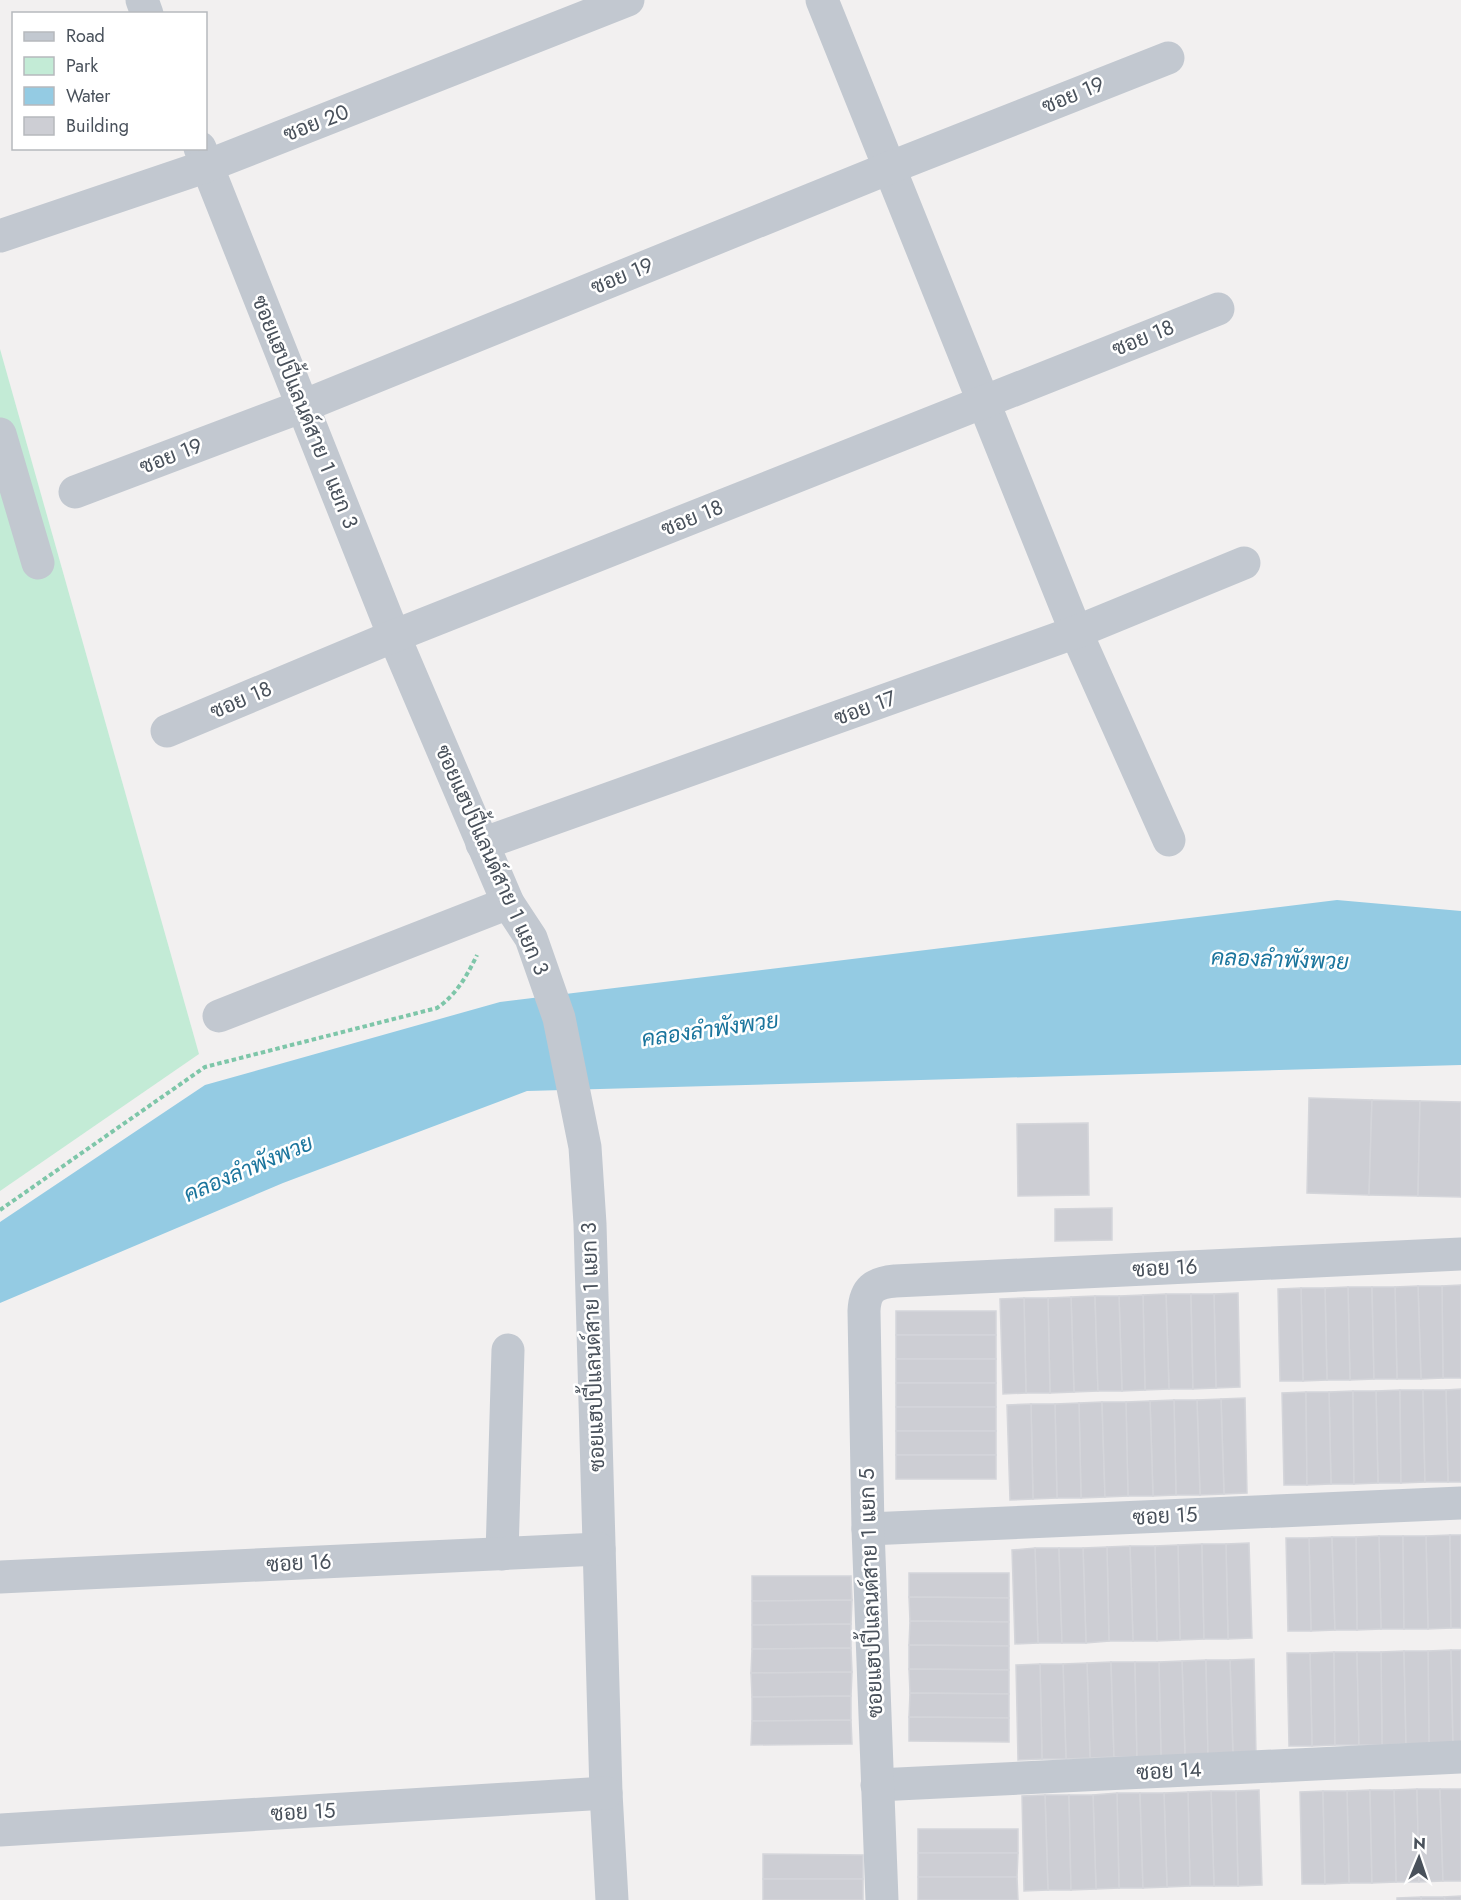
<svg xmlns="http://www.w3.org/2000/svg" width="1461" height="1900" viewBox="0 0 1461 1900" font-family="Jost,Sarabun,sans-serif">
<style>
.green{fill:#c3ebd6}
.water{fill:#94cbe3}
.building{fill:#cdced4;stroke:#d4d5da;stroke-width:1.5}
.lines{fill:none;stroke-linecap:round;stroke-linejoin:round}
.path{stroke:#7ec6a9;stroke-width:4;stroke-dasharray:4.5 3;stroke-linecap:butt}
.minor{stroke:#c2c8d0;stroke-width:33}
.labels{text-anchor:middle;stroke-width:5;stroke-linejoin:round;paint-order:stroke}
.street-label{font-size:21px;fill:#49515b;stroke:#fff}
.water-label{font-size:22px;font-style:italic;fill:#1b759d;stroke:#fff}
</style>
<rect width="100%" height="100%" fill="#f2f0f0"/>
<polygon class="green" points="0,349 199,1054 0,1191"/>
<polygon class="water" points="1337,900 1461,911 1461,1065 527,1091 283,1183 0,1303 0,1222 205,1085 500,1002"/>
<g class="building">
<polygon points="1309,1098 1372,1100 1369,1195 1307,1193"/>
<polygon points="1372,1100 1420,1101 1418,1196 1369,1195"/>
<polygon points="1420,1101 1461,1102 1461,1197 1418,1196"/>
<polygon points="1088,1123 1089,1195 1018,1196 1017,1124"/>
<polygon points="1112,1208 1112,1240 1055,1241 1055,1209"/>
<polygon points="1461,1285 1461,1378 1443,1378 1442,1286"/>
<polygon points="1418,1286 1442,1286 1443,1378 1421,1379"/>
<polygon points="1418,1286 1421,1379 1397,1379 1395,1287"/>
<polygon points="1348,1287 1372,1287 1374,1379 1350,1380"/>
<polygon points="1348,1287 1350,1380 1327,1380 1325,1288"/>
<polygon points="1372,1287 1395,1287 1397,1379 1374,1379"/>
<polygon points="1301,1288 1325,1288 1327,1380 1303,1381"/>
<polygon points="1301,1288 1303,1381 1280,1381 1278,1289"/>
<polygon points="1238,1293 1240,1387 1216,1388 1214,1294"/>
<polygon points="1166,1294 1191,1294 1193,1389 1169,1389"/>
<polygon points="1166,1294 1169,1389 1145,1390 1143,1295"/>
<polygon points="1191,1294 1214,1294 1216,1388 1193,1389"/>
<polygon points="1143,1295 1145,1390 1122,1391 1119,1296"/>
<polygon points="1095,1296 1098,1391 1074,1392 1071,1297"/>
<polygon points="1095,1296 1119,1296 1122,1391 1098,1391"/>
<polygon points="1071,1297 1074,1392 1050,1393 1048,1298"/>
<polygon points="1024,1298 1048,1298 1050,1393 1026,1393"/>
<polygon points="1024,1298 1026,1393 1003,1394 1000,1299"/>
<rect x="896" y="1311" width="100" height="24"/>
<rect x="896" y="1335" width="100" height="24"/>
<rect x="896" y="1359" width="100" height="24"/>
<rect x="896" y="1383" width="100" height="24"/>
<polygon points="1461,1389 1461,1482 1448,1482 1446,1390"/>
<polygon points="1400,1390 1401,1483 1378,1483 1376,1391"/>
<polygon points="1400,1390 1423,1390 1425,1482 1401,1483"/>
<polygon points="1423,1390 1446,1390 1448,1482 1425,1482"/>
<polygon points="1353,1391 1354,1484 1331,1484 1329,1392"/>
<polygon points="1353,1391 1376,1391 1378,1483 1354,1484"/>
<polygon points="1306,1392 1307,1485 1284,1485 1282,1393"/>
<polygon points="1306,1392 1329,1392 1331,1484 1307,1485"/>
<polygon points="1245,1398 1247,1493 1224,1494 1221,1399"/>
<polygon points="1221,1399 1224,1494 1200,1495 1197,1400"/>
<polygon points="1174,1400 1197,1400 1200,1495 1176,1495"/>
<polygon points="1174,1400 1176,1495 1153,1496 1150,1401"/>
<polygon points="1150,1401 1153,1496 1128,1496 1126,1402"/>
<polygon points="1102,1402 1105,1497 1081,1498 1079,1403"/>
<polygon points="1102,1402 1126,1402 1128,1496 1105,1497"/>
<polygon points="1079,1403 1081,1498 1057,1498 1055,1404"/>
<polygon points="1031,1404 1055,1404 1057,1498 1033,1499"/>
<polygon points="1031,1404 1033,1499 1010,1500 1007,1405"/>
<rect x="896" y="1407" width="100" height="24"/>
<rect x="896" y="1431" width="100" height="24"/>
<rect x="896" y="1455" width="100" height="24"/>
<polygon points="1450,1535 1451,1628 1428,1629 1426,1536"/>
<polygon points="1450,1535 1461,1535 1461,1628 1451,1628"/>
<polygon points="1379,1536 1403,1536 1404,1629 1381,1629"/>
<polygon points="1379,1536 1381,1629 1357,1630 1356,1537"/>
<polygon points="1403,1536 1426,1536 1428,1629 1404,1629"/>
<polygon points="1332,1537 1335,1630 1311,1631 1309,1538"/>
<polygon points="1332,1537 1356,1537 1357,1630 1335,1630"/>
<polygon points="1286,1538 1309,1538 1311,1631 1288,1631"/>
<polygon points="1249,1543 1252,1638 1228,1639 1226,1544"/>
<polygon points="1202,1544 1204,1639 1180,1640 1178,1545"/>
<polygon points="1202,1544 1226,1544 1228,1639 1204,1639"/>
<polygon points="1178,1545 1180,1640 1157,1641 1155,1546"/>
<polygon points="1130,1546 1155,1546 1157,1641 1133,1641"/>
<polygon points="1130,1546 1133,1641 1109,1641 1107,1547"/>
<polygon points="1107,1547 1109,1641 1086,1643 1083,1548"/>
<polygon points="1035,1548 1059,1548 1062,1643 1038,1643"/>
<polygon points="1035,1548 1038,1643 1015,1644 1012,1550"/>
<polygon points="1059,1548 1083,1548 1086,1643 1062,1643"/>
<polygon points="909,1573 1009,1573 1009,1598 909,1597"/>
<polygon points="752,1576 851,1576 852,1600 752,1601"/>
<polygon points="909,1597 1009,1598 1009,1622 910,1621"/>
<polygon points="852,1600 851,1624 752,1625 752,1601"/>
<polygon points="910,1621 1009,1622 1009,1646 909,1645"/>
<polygon points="851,1624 851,1648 752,1649 752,1625"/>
<polygon points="909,1645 1009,1646 1009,1670 909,1669"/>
<polygon points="851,1648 852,1672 751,1673 752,1649"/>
<polygon points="1451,1650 1453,1743 1429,1744 1428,1651"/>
<polygon points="1451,1650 1461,1650 1461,1743 1453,1743"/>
<polygon points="1404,1651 1406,1744 1382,1745 1381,1652"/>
<polygon points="1404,1651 1428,1651 1429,1744 1406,1744"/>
<polygon points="1334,1652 1335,1745 1312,1746 1310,1653"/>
<polygon points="1334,1652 1357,1652 1359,1745 1335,1745"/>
<polygon points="1357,1652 1381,1652 1382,1745 1359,1745"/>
<polygon points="1287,1653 1310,1653 1312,1746 1289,1746"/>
<polygon points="1254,1659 1256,1754 1233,1755 1230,1660"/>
<polygon points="1206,1660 1208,1755 1185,1756 1182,1661"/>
<polygon points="1206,1660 1230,1660 1233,1755 1208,1755"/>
<polygon points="1182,1661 1185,1756 1161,1756 1159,1662"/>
<polygon points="1111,1662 1114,1757 1090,1758 1087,1663"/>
<polygon points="1111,1662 1135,1662 1137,1757 1114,1757"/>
<polygon points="1135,1662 1159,1662 1161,1756 1137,1757"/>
<polygon points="1087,1663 1090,1758 1066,1759 1063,1664"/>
<polygon points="1040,1664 1063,1664 1066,1759 1042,1759"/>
<polygon points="1040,1664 1042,1759 1018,1760 1016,1665"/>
<polygon points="909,1669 1009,1670 1009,1694 910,1693"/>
<polygon points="852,1672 851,1696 752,1697 751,1673"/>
<polygon points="910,1693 1009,1694 1009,1718 909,1717"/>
<polygon points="851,1696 851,1720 752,1721 752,1697"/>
<polygon points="909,1717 1009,1718 1009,1742 909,1741"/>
<polygon points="851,1720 852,1744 751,1745 752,1721"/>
<polygon points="1417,1789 1419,1882 1396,1882 1394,1790"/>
<polygon points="1417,1789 1440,1789 1443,1881 1419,1882"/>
<polygon points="1440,1789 1461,1789 1461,1881 1443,1881"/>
<polygon points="1259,1790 1262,1885 1238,1886 1236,1791"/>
<polygon points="1370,1790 1372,1883 1349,1883 1347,1791"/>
<polygon points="1370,1790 1394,1790 1396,1882 1372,1883"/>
<polygon points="1211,1791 1236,1791 1238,1886 1214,1886"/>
<polygon points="1211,1791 1214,1886 1190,1886 1188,1792"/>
<polygon points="1323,1791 1325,1884 1302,1884 1300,1792"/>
<polygon points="1323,1791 1347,1791 1349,1883 1325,1884"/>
<polygon points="1188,1792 1190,1886 1167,1887 1164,1793"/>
<polygon points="1117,1793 1140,1793 1143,1888 1119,1888"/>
<polygon points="1117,1793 1119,1888 1096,1889 1093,1795"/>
<polygon points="1140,1793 1164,1793 1167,1887 1143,1888"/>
<polygon points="1045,1795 1069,1795 1071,1890 1048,1890"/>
<polygon points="1045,1795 1048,1890 1024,1891 1022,1796"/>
<polygon points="1069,1795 1093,1795 1096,1889 1071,1890"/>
<rect x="918" y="1829" width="100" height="24"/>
<polygon points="918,1853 1018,1853 1017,1877 918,1877"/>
<polygon points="763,1854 863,1855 863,1879 763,1879"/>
<polygon points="918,1877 1017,1877 1018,1900 918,1900"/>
<rect x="763" y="1879" width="100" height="21"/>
<polygon points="1461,1896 1461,1900 1445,1900 1444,1897"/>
<polygon points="1421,1897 1444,1897 1445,1900 1421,1900"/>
<polygon points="1421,1897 1421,1900 1397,1900 1397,1898"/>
</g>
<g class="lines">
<path class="path" d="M0,1210l205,-143 232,-59c19,-13 30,-32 40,-53"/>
<g class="minor">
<polyline points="142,0 147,14"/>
<polyline points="822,0 1076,632 1169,840"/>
<polyline points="200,148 394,636 508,903 531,938 559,1018 585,1147 590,1224 606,1793 612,1900"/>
<polyline points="0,236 207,166 628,0"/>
<polyline points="0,434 38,563"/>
<polyline points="75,492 303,406 889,168 1168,58"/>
<polyline points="167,731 394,636 1218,309"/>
<polyline points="482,844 1076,632 1244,563"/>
<polyline points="219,1016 508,903"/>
<polyline points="868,1529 1461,1503"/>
<polyline points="502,1554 508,1350"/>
<polyline points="0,1577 599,1549"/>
<polyline points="877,1785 1461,1757"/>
<polyline points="0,1830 606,1793"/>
<path d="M882,1900l-14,-371 -4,-218c1,-22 10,-28 31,-30l566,-27"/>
</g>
</g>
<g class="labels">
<g class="street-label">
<text transform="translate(1073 95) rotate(-22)" y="7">ซอย 19</text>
<text transform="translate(316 123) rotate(-21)" y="7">ซอย 20</text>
<text transform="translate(622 276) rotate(-22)" y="7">ซอย 19</text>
<text transform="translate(1143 338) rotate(-22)" y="7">ซอย 18</text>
<text transform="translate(305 412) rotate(68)" y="7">ซอยแฮปปี้แลนด์สาย 1 แยก 3</text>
<text transform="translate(171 456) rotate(-21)" y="7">ซอย 19</text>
<text transform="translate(692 518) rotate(-22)" y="7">ซอย 18</text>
<text transform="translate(241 700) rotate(-23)" y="7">ซอย 18</text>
<text transform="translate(865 708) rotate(-20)" y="7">ซอย 17</text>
<text transform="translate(492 860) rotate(66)" y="7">ซอยแฮปปี้แลนด์สาย 1 แยก 3</text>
<text transform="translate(1165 1268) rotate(-3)" y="7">ซอย 16</text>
<text transform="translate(593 1347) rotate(-92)" y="7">ซอยแฮปปี้แลนด์สาย 1 แยก 3</text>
<text transform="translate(1165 1516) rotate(-3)" y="7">ซอย 15</text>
<text transform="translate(299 1563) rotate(-3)" y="7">ซอย 16</text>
<text transform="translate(871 1593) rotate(-92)" y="7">ซอยแฮปปี้แลนด์สาย 1 แยก 5</text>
<text transform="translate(1169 1771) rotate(-3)" y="7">ซอย 14</text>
<text transform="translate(303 1812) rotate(-3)" y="7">ซอย 15</text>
</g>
<g class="water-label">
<text transform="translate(1280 959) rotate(2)" y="8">คลองลำพังพวย</text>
<text transform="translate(710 1029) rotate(-8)" y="8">คลองลำพังพวย</text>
<text transform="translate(248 1168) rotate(-23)" y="8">คลองลำพังพวย</text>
</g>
</g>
<rect x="12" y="12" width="195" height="138" fill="#ffffff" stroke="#b6b9bd" stroke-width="1.5"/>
<rect x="24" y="32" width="30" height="9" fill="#c2c8d0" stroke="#b6b9bd" stroke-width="1.5"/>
<text x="66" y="42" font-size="18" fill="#49515b">Road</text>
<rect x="24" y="57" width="30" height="18" fill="#c3ebd6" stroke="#b6b9bd" stroke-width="1.5"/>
<text x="66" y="72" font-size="18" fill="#49515b">Park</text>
<rect x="24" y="87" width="30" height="18" fill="#94cbe3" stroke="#b6b9bd" stroke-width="1.5"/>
<text x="66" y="102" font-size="18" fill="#49515b">Water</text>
<rect x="24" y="117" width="30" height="18" fill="#cdced4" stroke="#b6b9bd" stroke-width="1.5"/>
<text x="66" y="132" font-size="18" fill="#49515b">Building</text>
<g transform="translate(1419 1858) rotate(2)" stroke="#ffffff" stroke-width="4.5" paint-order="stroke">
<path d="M0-4.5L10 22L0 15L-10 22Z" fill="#49515b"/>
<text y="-9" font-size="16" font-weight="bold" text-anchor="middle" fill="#49515b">N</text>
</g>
</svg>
